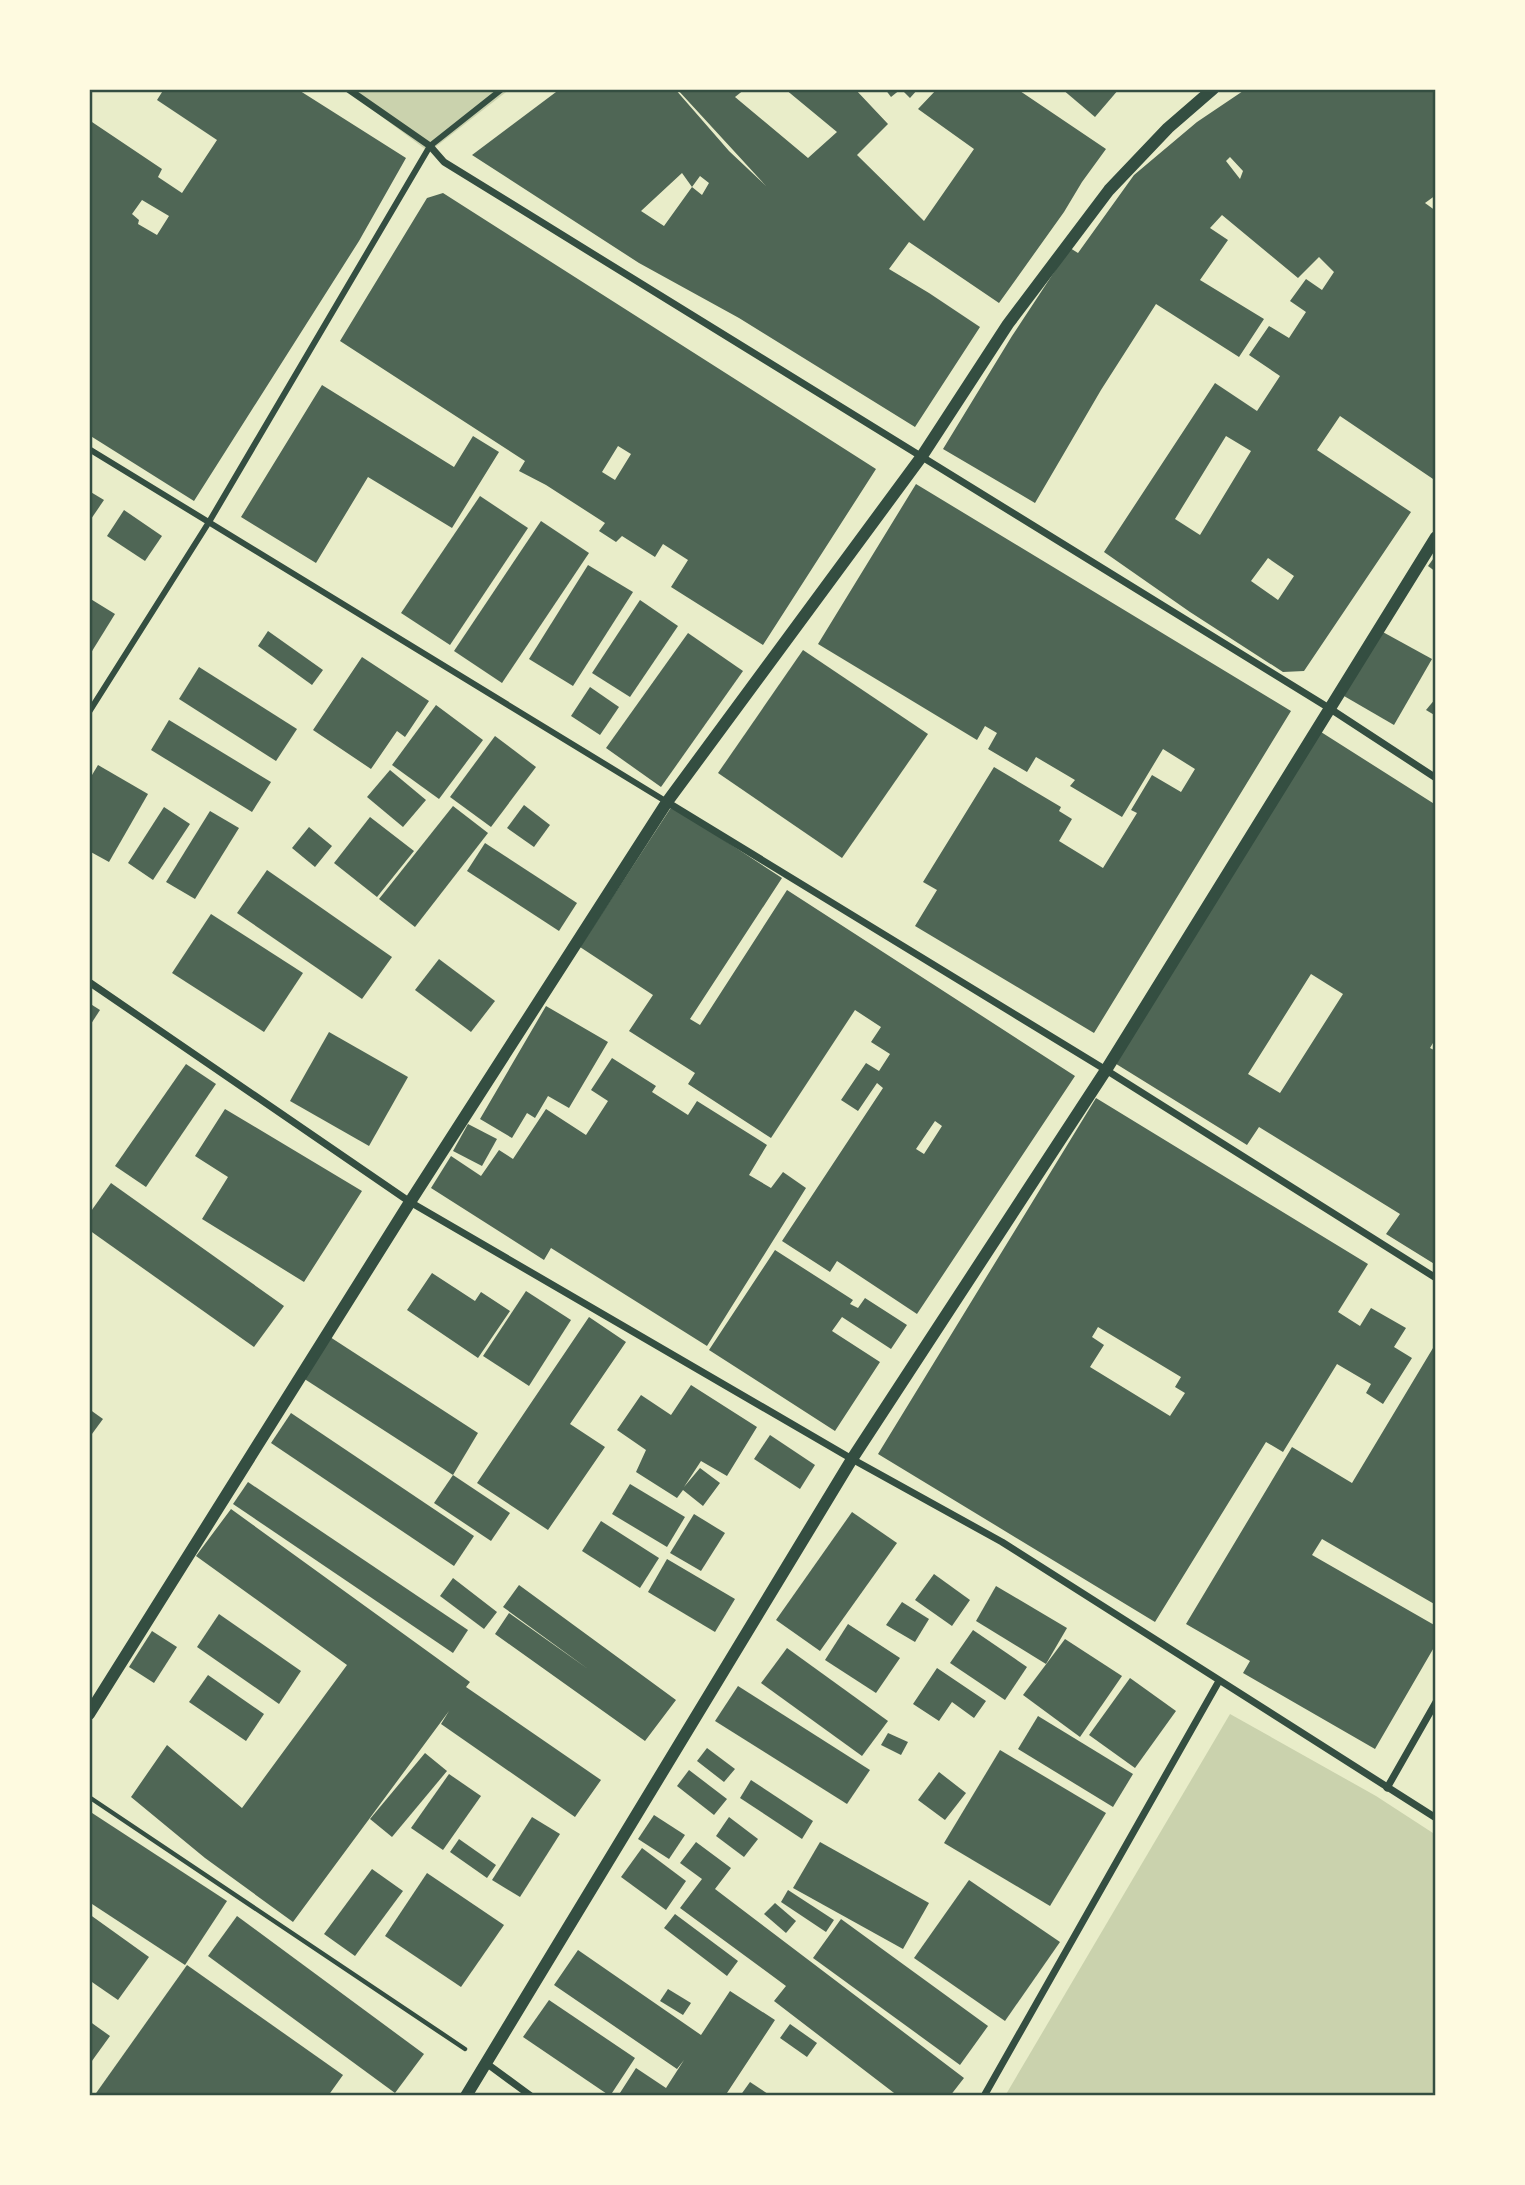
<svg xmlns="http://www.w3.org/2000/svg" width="1525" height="2185" viewBox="0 0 1525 2185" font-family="'Exo 2',sans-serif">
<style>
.green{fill:#cad2ad}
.building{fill:#4f6655;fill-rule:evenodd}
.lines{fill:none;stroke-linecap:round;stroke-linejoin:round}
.path{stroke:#344e41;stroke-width:4.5}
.pedestrian{stroke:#344e41;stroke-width:6}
.minor{stroke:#344e41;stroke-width:7}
.tertiary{stroke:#344e41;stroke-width:12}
.neatline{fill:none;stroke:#344e41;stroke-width:2.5}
</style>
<rect width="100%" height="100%" fill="#e9edc9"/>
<g class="green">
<polygon points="345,89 510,89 429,152"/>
<polygon points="1230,1714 1376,1796 1436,1835 1436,2096 1005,2096"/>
</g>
<g class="building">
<path d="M164,89h133l109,69 -47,83 -165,260 -105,-66v-315l73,49 -4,8 24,16 35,-53 -60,-40zM142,200l27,16 -12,19 -19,-11 1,-4 -7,-6z"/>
<path d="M560,89h115l54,62 37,35 -89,-97h68l-10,8 73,61 29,-26 -52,-43h70l33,35 -31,31 67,66 50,-72 -56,-40 19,-20h80l89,60 -24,33 -18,30 -65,91 -90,-61 -20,27 40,24 51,34 -65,100 -176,-109 -100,-55 -167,-108zM682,173l10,14 8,-11 9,7 -7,12 -10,-8 -28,39 -23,-15z"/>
<polygon points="885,89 918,89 910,98 901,89 891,97"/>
<polygon points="1062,89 1119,89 1095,117"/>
<path d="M1246,89h190v106l-11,8 11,8v270l-96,-65 -23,34 94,62 -107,159 -21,1 -93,-60 -86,-60 111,-169 42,28 23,-35 -31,-21 20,-29 20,12 17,-26 -16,-11 16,-22 16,11 12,-18 -15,-15 -21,21 -76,-63 -12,13 18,12 -28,40 64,39 -25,38 -83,-53 -55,86 -66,113 -92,-54 69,-113 58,-88 8,5 56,-78 63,-53zM1230,157l13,14 -3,8 -14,-18zM1226,436l25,15 -51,84 -25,-16zM1268,558l26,18 -16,24 -27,-19z"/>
<path d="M443,193l433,276 -113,176 -92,-58 17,-27 -25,-16 -8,13 -33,-21 -6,6 -17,-11 6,-8 -59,-38 -27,-14 6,-10 -185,-120 87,-143zM618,446l13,8 -16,26 -13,-8z"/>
<polygon points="322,385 454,467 473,436 499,452 452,528 368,477 316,563 241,517"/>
<polygon points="916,484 1291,711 1094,1033 915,926 937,890 923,882 994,767 1061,807 1059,811 1072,819 1059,841 1103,868 1137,813 1131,810 1152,775 1181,792 1195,769 1163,749 1122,817 1070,786 1075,780 1036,757 1027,772 988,749 997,733 985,726 977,740 818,644"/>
<polygon points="89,491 104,500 89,522"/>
<polygon points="480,496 528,528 450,645 401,613"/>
<polygon points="124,510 162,536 145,561 107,536"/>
<polygon points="541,521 589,553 502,683 454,651"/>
<polygon points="1436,555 1436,572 1428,566"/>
<polygon points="588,565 633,592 573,686 529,659"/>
<polygon points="89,598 115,614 89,656"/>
<polygon points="640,600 678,626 630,697 592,673"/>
<polygon points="268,631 323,670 312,685 258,646"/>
<polygon points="1381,631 1432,659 1394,725 1344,696"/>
<polygon points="688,633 743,671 661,787 606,748"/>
<polygon points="803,650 928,734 842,858 718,773"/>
<polygon points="362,657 429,701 405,737 397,731 371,769 313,730"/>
<polygon points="199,667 297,729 276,761 179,699"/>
<polygon points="590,687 619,707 600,735 571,716"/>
<polygon points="1436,698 1436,716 1426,710"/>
<polygon points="436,705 483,740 439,799 392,765"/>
<polygon points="169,720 271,782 252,812 151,750"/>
<path d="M1321,732l115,73v233l-6,10 6,3v214l-50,-31 14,-20 -141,-87 -12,18 -134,-83zM1311,974l32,20 -63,99 -32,-19z"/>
<polygon points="495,736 536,767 491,827 450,797"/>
<polygon points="98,765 148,794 109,862 89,851 89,780"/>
<polygon points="390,770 426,800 403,827 367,797"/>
<polygon points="524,805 550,825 534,847 507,828"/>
<polygon points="453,806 488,833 415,927 379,899"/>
<path d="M672,806l110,72 -92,141 10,6 87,-135 288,186 -158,238 -80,-53 -7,11 -48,-31 101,-153 -6,-5 -19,28 -17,-11 25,-37 13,8 11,-17 -19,-12 10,-15 -26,-17 -84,128 -83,-54 7,-11 -66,-42 24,-36 -73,-48zM935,1121l7,5 -18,28 -8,-5z"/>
<polygon points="164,807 190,824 153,880 128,863"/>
<polygon points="210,811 239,828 195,899 166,882"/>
<polygon points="370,817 414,851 377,897 334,863"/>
<polygon points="309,827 332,846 315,867 292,848"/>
<polygon points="485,843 577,903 559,931 467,871"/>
<polygon points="267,870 392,957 362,999 237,913"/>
<polygon points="211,914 303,973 264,1032 172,973"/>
<polygon points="439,959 495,1001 471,1032 415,990"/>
<polygon points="89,1003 100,1010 89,1027"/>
<polygon points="546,1006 608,1042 569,1108 548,1096 535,1118 527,1113 512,1138 480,1119"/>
<polygon points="329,1032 408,1077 369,1146 290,1101"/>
<polygon points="612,1058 656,1086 652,1092 688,1115 697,1101 767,1145 749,1175 771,1188 783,1172 806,1188 707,1346 551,1248 544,1260 431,1188 451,1156 481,1176 499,1150 513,1159 546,1109 586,1135 608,1101 591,1090"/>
<polygon points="186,1064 216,1084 146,1187 115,1166"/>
<path d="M1096,1098l272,166 -30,48 22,14 11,-18 35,20 -12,19 18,11 -29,46 -17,-11 5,-9 -34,-20 -54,88 -17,-10 -111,180 -277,-168zM1098,1327l83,50 -6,10 10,6 -15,23 -80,-49 14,-22 -12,-8z"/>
<polygon points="225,1109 362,1191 304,1282 202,1219 228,1177 195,1156"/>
<polygon points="468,1124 497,1139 482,1166 453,1151"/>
<polygon points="111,1183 284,1306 254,1347 89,1230 89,1214"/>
<polygon points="775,1250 853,1300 850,1304 858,1308 865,1298 907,1325 891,1349 842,1317 832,1331 880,1362 835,1431 709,1350"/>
<polygon points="432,1273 475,1301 481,1292 510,1311 478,1358 407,1310"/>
<polygon points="526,1291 571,1320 529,1386 483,1356"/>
<polygon points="589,1317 626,1342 570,1424 605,1447 548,1530 477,1483"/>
<polygon points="330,1337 478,1433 453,1475 303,1378"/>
<polygon points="1436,1343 1436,1605 1322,1539 1312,1555 1436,1626 1436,1644 1375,1749 1243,1673 1250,1661 1186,1624 1292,1447 1352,1483"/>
<polygon points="691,1385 757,1427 727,1476 701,1461 684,1487 700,1468 720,1483 703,1506 683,1490 677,1498 636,1472 646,1450 617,1430 641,1395 671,1415"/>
<polygon points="89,1409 103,1419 89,1438"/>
<polygon points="291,1413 474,1536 454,1566 271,1443"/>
<polygon points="770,1435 815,1465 800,1489 754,1459"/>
<polygon points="453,1475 510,1513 491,1541 434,1503"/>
<polygon points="248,1482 468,1630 453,1653 233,1504"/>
<polygon points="630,1484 685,1517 667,1547 612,1514"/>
<polygon points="231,1509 470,1682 466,1687 601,1780 575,1817 441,1724 449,1711 293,1922 205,1858 131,1797 167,1745 242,1808 347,1665 196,1556"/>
<polygon points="852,1512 897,1543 820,1651 776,1620"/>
<polygon points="694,1514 725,1533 701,1571 670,1553"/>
<polygon points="601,1521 659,1558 640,1588 582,1551"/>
<polygon points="667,1559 735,1599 715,1632 648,1592"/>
<polygon points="934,1574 970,1600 952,1626 915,1600"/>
<polygon points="453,1578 497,1612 484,1629 440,1596"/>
<polygon points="519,1585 676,1700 645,1741 495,1634 509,1613 588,1669 503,1607"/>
<polygon points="996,1586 1067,1628 1046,1664 976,1621"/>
<polygon points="902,1602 929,1619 915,1642 886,1625"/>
<polygon points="219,1614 301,1671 279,1704 197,1647"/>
<polygon points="848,1624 900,1658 876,1693 825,1660"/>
<polygon points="973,1630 1027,1667 1005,1700 950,1663"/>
<polygon points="152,1631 177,1647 154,1683 129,1667"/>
<polygon points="1065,1639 1122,1676 1080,1737 1023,1695"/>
<polygon points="787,1648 888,1721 862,1756 761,1683"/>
<polygon points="937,1668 986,1701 974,1718 952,1702 939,1721 913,1704"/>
<polygon points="208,1675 264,1714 246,1741 189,1702"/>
<polygon points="1130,1678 1176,1711 1135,1768 1089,1735"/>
<polygon points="738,1686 870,1770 847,1804 715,1721"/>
<polygon points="1038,1716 1133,1774 1113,1807 1018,1749"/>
<polygon points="888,1733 908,1742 901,1755 881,1745"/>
<polygon points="707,1748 735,1769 724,1782 697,1761"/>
<polygon points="1000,1750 1106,1813 1050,1906 944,1843"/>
<polygon points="425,1753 447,1771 392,1837 370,1819"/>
<polygon points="689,1770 727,1799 714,1815 677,1786"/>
<polygon points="939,1772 966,1793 945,1820 918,1800"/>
<polygon points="449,1774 481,1796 443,1850 411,1828"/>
<polygon points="751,1780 813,1821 802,1839 740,1798"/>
<polygon points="89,1811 227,1901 185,1965 89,1902"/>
<polygon points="654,1815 685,1835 669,1859 638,1839"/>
<polygon points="532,1817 560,1834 520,1897 492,1880"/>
<polygon points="729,1817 758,1839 744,1857 716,1836"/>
<polygon points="459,1839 496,1865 487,1878 450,1852"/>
<polygon points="696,1842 731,1868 715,1889 964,2078 950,2096 898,2096 774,2001 786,1986 680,1908 702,1879 680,1863"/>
<polygon points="820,1842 929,1903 903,1949 793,1888"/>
<polygon points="642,1848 686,1881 666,1910 621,1877"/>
<polygon points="372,1869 403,1891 355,1956 324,1934"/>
<polygon points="427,1873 504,1925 461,1987 385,1936"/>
<polygon points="969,1880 1060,1942 1005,2021 914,1958"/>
<polygon points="788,1890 834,1920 826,1932 781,1902"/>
<polygon points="775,1903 796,1921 786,1933 764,1914"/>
<polygon points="89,1914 149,1957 118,2000 89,1980"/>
<polygon points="675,1914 738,1961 727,1976 664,1928"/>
<polygon points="237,1916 424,2054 395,2093 208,1956"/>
<polygon points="841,1919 988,2026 960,2065 813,1958"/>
<polygon points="578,1950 701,2035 730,1991 775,2020 725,2096 618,2096 636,2068 666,2088 684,2060 677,2069 554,1985"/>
<polygon points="187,1965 343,2075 328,2096 94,2096"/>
<polygon points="668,1989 691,2003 683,2015 660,2001"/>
<polygon points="549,2000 635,2058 610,2096 523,2037"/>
<polygon points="89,2021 110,2036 89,2065"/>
<polygon points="790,2024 817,2043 807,2057 780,2038"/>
<polygon points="750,2082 771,2096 740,2096"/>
</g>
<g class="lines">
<polyline class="path" points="89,1797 465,2049"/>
<g class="pedestrian">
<polyline points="89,449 667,802"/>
<polyline points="89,712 209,522 430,146 502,89"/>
</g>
<g class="minor">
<polyline points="348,89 430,146 444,162 1329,708 1436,778"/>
<polyline points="667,802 1106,1070 1436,1278"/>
<polyline points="89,982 410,1202 852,1459 1002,1542 1436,1818"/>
<polyline points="1387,1788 1436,1702"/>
<polyline points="486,2063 531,2096"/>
<polyline points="984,2096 1219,1681"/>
</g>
<g class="tertiary">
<polyline points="89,1714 410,1202 667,802 922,456 1008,324 1109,190 1168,128 1213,89"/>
<polyline points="466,2096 852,1459 1106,1070 1436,537"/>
</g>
</g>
<rect width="1525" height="2185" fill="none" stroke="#fefae0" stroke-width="182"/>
<rect x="91" y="91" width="1343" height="2003" class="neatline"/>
</svg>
